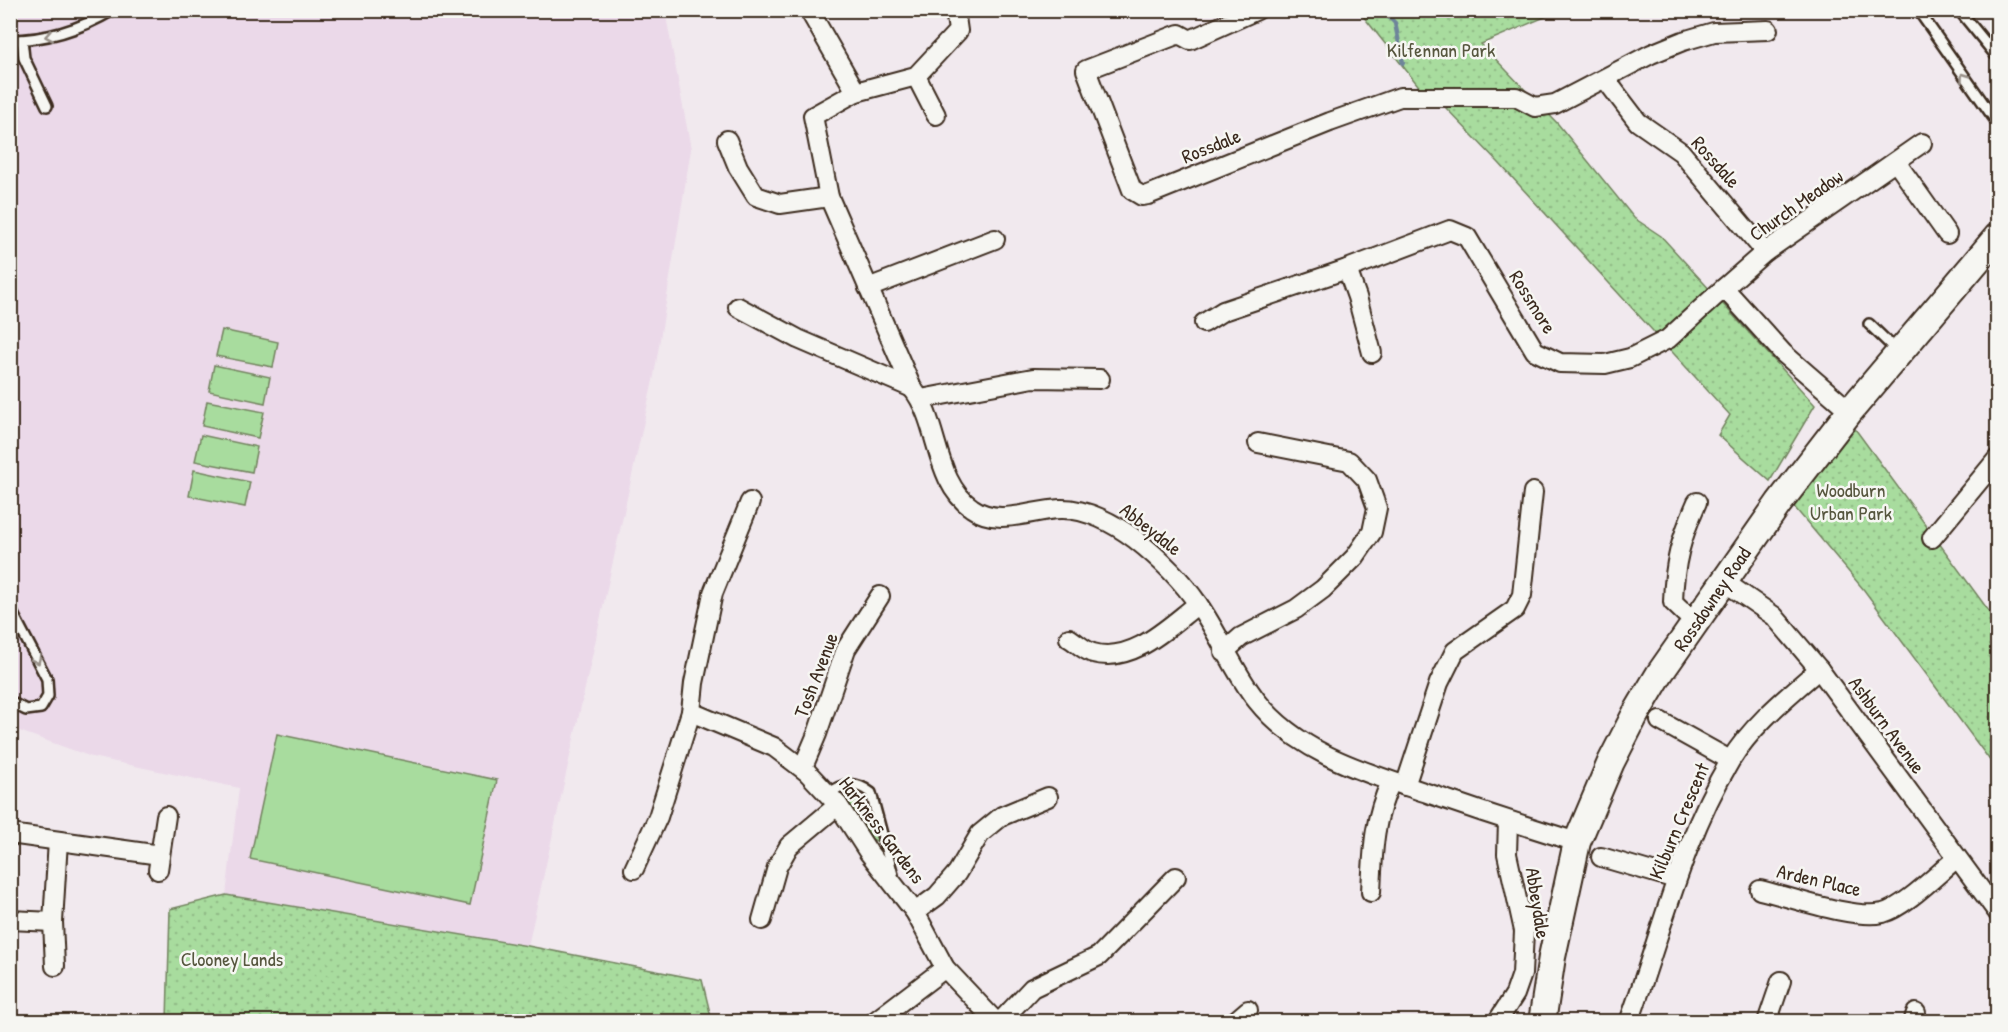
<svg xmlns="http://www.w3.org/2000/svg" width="2008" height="1032" viewBox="0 0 2008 1032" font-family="'Patrick Hand',sans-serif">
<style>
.built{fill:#ebd9e9}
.grass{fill:#a8dc9e;stroke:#72835e;stroke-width:1.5}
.park{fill:url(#park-dots);stroke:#72835e;stroke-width:1.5}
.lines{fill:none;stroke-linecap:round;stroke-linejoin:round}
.stream{stroke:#6e859a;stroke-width:4.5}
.lane-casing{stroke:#3b2a1e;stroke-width:14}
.street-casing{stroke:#3b2a1e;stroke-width:22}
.secondary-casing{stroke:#3b2a1e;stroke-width:30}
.lane{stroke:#f6f6f2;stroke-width:9}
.street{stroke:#f6f6f2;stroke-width:18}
.secondary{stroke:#f6f6f2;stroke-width:26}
.oneway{stroke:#989088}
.labels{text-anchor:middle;stroke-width:5;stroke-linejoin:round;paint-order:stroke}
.park-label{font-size:20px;fill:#56563e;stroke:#f6f6f2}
.street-label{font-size:20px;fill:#3b2a1e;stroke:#f6f6f2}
</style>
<defs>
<pattern id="park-dots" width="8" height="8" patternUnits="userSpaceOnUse" patternTransform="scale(1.5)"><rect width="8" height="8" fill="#a8dc9e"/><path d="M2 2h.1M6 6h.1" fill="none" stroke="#92bd88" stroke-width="1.8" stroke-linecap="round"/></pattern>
</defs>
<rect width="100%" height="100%" fill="#f1e9ee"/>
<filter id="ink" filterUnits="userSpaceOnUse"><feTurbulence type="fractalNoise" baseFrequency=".0167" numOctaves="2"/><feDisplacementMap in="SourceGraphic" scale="12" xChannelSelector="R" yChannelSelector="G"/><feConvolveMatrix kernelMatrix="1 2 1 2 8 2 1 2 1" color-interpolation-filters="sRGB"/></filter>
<g filter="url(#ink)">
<polygon class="built" points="10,11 665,11 691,149 654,376 528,946 226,895 239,788 92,757 11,728"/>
<g class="grass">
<polygon points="222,330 278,342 273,367 216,356"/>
<polygon points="214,365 270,377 265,403 209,391"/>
<polygon points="207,401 264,412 258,438 202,426"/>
<polygon points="201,435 257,447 252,472 195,461"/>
<polygon points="194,470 250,482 245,507 189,496"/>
<polygon points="277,734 497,780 470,905 250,859"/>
<polygon points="849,792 862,802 878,842 872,839 843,798"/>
</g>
<g class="park">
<polygon points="1359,11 1559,11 1481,44 1558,124 1634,218 1661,236 1815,405 1770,481 1718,435 1730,415 1499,163 1446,108 1425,94"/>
<polygon points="1853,426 1997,622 1997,770 1864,590 1790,502"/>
<polygon points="226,895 528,946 702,980 712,1021 167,1021 170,909"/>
</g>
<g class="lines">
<polyline class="stream" points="1382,10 1395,23 1403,63"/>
<g class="lane-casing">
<g id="lane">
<polyline points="1918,10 1998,124"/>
<polyline points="1959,10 1998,58"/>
<path d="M10,40c37,0 71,-11 103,-30"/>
<polyline points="22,40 24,58 47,106"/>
<polyline points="1869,324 1897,351"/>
<polyline points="10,608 47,679 48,696 41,708 26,710 10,702"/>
<path d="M828,794c15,-11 27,-14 43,-1l22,82"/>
</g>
</g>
<g class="street-casing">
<g id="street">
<polyline points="809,10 856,92"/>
<path d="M955,10l3,21 -42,45 -60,16 -43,24 16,81 83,191c28,34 21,93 60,120 26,19 59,2 88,1 26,-1 55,15 75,30 23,18 46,40 63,65 22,31 35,67 59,97 43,54 111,72 173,93 49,17 98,33 147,48"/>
<polyline points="1257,10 1190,40 1179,34 1086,70 1132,190 1142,196 1148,195 1330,122 1400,97 1516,97 1535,107 1555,104 1651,54 1683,41 1714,32 1768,30"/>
<polyline points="916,76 936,115"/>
<polyline points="1606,80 1638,122 1681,152 1765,252"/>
<polyline points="727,140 738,167 756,196 780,204 829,197"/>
<polyline points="1896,162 1947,234"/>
<polyline points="1347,269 1357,297 1372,353"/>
<polyline points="868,288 995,239"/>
<polyline points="1724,288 1765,252 1922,143"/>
<polyline points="738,307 798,339 912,388"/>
<polyline points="1204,323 1223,311 1347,269 1450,230 1467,237 1535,351 1560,363 1605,364 1630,358 1668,339 1724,288 1783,353 1850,411"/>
<polyline points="921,399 1033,378 1100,379"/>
<polyline points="1932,538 1998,458"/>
<polyline points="1723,581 1774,616 1819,669 1998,913"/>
<path d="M1696,624l-23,-22c1,-39 8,-64 24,-100"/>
<path d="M1069,638c7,4 16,13 24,15 40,11 76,-27 105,-49"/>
<polyline points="1224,652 1241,637 1296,609 1323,589 1355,557 1372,532 1377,508 1367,480 1349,461 1258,443"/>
<polyline points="691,712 774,747 807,772 838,805 869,853 915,912 945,968 996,1022"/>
<polyline points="1660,721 1730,760"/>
<polyline points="807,772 803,767 817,734 846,649 880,596"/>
<polyline points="1405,786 1439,683 1455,651 1515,609 1522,595 1533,492"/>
<polyline points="10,834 160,855"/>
<polyline points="1601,857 1676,879"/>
<polyline points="634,869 658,817 691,712 694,683 713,593 750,502"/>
<polyline points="158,870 166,816"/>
<path d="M1760,890c30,7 94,30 123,23 22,-6 55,-40 74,-55"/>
<path d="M1371,892c2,-40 2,-72 20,-110"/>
<polyline points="915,912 937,896 957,873 980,834 1002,816 1048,797"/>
<polyline points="10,920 53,922"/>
<polyline points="762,920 777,867 789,846 838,805"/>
<polyline points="55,966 53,922 58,841"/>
<polyline points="874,1022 945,968"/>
<polyline points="1000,1022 1032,988 1099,956 1176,877"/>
<polyline points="1234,1022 1248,1010"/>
<polyline points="1497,1022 1515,994 1522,974 1524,931 1507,854 1508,821"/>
<path d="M1629,1022c32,-87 53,-181 101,-261 22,-36 57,-64 89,-92"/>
<polyline points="1767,1022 1781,981"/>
<polyline points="1913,1022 1916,1013"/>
</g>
</g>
<g class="secondary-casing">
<polyline id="secondary" points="1542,1022 1552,957 1577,842 1611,762 1635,715 1660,673 1779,503 1850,411 1998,236"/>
</g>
<use href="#lane" class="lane"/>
<use href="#street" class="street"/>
<use href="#secondary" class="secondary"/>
</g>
<defs><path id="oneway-chevron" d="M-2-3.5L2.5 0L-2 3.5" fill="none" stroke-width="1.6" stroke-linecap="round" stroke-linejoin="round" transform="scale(1.5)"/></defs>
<g class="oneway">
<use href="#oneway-chevron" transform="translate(49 36) rotate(170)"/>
<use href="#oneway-chevron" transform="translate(1964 77) rotate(-125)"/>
<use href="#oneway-chevron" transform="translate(37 660) rotate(64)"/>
</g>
</g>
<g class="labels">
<g class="park-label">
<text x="1441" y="57">Kilfennan Park</text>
<text x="1851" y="497">Woodburn<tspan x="1851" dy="23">Urban Park</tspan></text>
<text x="232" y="966">Clooney Lands</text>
</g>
<g class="street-label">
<text transform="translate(1211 146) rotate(-22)" y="7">Rossdale</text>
<text transform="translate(1716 162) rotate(48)" y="7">Rossdale</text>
<text transform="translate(1796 205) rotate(-35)" y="7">Church Meadow</text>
<text transform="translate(1533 302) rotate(58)" y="7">Rossmore</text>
<text transform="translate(1151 529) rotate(38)" y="7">Abbeydale</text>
<text transform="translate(1712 599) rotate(-56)" y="7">Rossdowney Road</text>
<text transform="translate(816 675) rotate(-69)" y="7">Tosh Avenue</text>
<text transform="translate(1887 725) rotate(54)" y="7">Ashburn Avenue</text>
<text transform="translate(1679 821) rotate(-67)" y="7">Kilburn Crescent</text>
<text transform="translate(882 830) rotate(53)" y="7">Harkness Gardens</text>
<text transform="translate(1819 880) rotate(13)" y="7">Arden Place</text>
<text transform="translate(1538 903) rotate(81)" y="7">Abbeydale</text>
</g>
</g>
<rect width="2008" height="1032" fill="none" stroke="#f6f6f2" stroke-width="36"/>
<rect x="18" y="18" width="1972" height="996" fill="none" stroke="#3b2a1e" stroke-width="2" filter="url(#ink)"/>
</svg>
